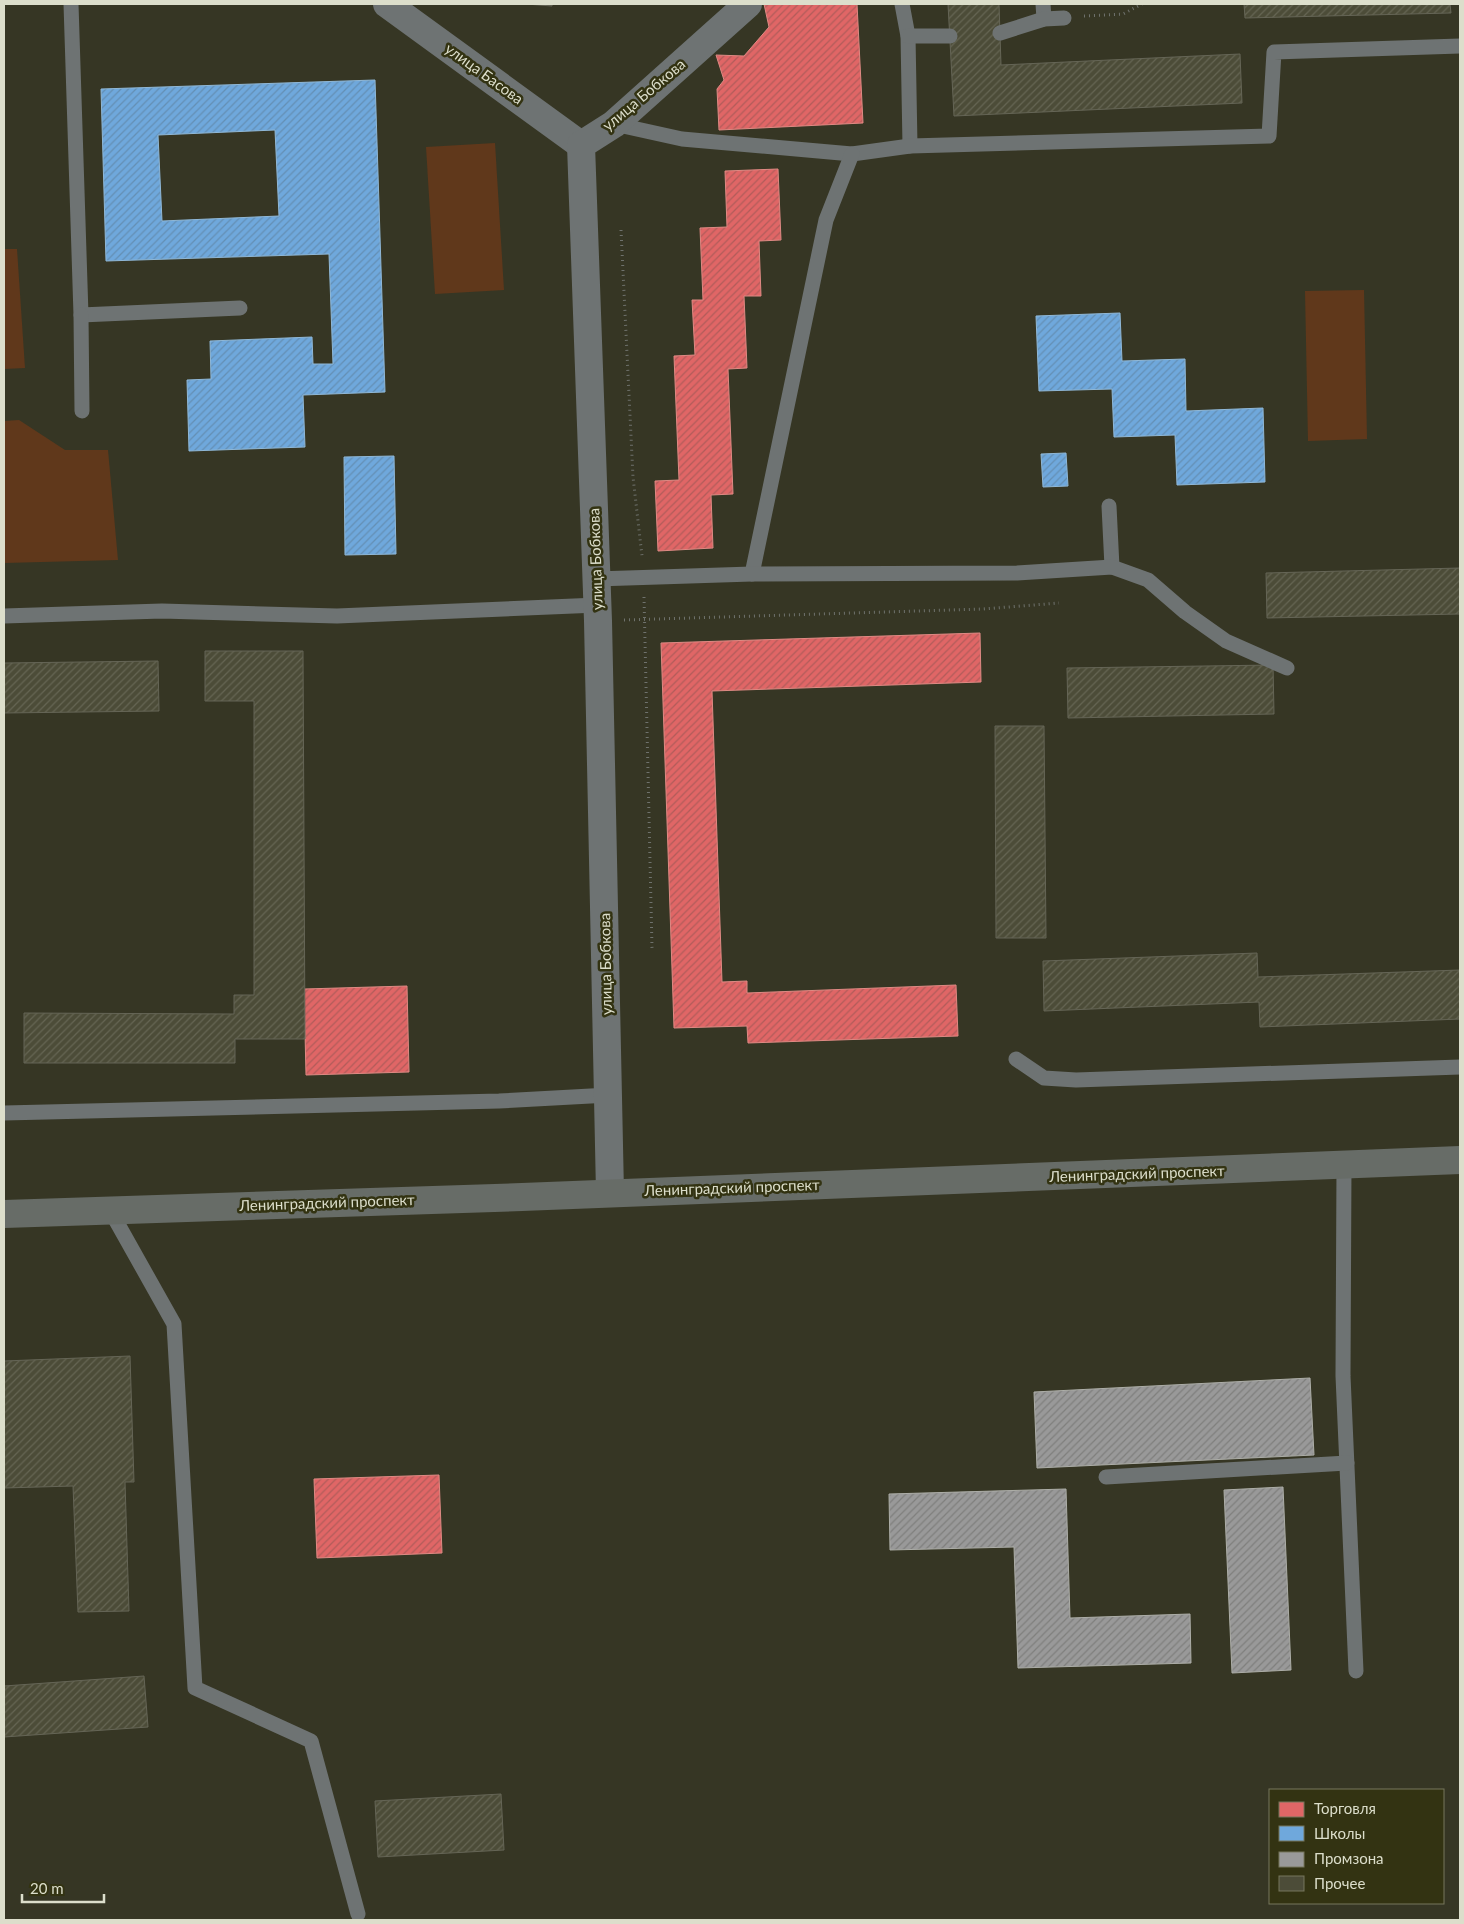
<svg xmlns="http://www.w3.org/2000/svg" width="1464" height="1924" viewBox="0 0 1464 1924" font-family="Lato,sans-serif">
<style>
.pitch{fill:#60381b}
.shops{fill:url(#shops-hatch);stroke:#df8a84}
.schools{fill:url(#schools-hatch);stroke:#90b8d7;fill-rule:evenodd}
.industry{fill:url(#industry-hatch);stroke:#adaea8}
.building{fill:url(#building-hatch);stroke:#656556}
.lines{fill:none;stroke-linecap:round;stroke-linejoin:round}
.path{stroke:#6f726d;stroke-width:3;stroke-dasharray:1 4;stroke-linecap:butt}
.lane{stroke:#6e7373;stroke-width:15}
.street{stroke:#6e7373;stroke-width:28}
.secondary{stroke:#676c67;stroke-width:28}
.labels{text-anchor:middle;stroke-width:5;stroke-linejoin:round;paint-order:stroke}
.street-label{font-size:15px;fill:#dcdecb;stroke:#333312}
</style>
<defs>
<pattern id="shops-hatch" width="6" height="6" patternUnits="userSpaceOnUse" patternTransform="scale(1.25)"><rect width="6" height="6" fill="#e06666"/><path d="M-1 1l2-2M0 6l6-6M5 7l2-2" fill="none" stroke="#b15c5a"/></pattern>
<pattern id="schools-hatch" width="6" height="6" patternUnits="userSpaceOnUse" patternTransform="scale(1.25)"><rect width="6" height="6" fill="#6fa8dc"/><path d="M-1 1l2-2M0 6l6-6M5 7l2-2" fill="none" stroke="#648fb4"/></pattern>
<pattern id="industry-hatch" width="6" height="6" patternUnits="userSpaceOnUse" patternTransform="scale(1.25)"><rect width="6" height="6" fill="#999"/><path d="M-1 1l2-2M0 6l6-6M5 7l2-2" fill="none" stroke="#7f7f7d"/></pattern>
<pattern id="building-hatch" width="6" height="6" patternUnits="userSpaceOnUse" patternTransform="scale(1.25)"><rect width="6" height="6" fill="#4c4c38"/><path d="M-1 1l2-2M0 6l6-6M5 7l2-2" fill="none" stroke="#656553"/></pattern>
</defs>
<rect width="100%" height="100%" fill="#363624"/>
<g class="pitch">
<polygon points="495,143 504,290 435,294 426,147"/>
<polygon points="4,249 17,249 25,368 4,369"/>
<polygon points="1364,290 1367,439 1308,441 1305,291"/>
<polygon points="19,420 65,450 108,450 118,560 4,563 4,421"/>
</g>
<g class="shops">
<polygon points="764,4 857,4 863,123 719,130 717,89 724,80 716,55 744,56 769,27"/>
<polygon points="778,169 781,240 759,241 761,296 744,296 747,368 728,369 733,494 711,495 713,548 658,551 655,481 679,480 674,356 695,355 692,300 703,300 700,228 727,227 725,171"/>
<polygon points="980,633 981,682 712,691 722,982 747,981 747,993 956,985 958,1036 748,1043 747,1026 674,1028 661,643"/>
<polygon points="407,986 409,1072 306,1075 304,989"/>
<polygon points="439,1475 442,1553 317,1558 314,1479"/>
</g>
<g class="schools">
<path d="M375,80l10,312 -82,3 2,52 -116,4 -2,-71 24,-1 -1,-38 102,-4 1,27h20l-4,-110 -223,7 -5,-172zM275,130l4,86 -117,5 -4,-86z"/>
<polygon points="1120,313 1122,361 1185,359 1186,411 1263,408 1265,482 1177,485 1175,435 1114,437 1112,389 1039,391 1036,316"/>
<polygon points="1066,453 1068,486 1043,487 1041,454"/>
<polygon points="394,456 396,554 345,555 344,457"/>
</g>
<g class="industry">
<polygon points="1310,1378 1314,1455 1037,1468 1034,1392"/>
<polygon points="1283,1487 1291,1670 1232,1673 1224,1490"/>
<polygon points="1066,1489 1070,1618 1190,1614 1191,1663 1018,1668 1014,1547 890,1550 889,1494"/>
</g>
<g class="building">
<polygon points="526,4 552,4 552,6"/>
<polygon points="948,4 999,4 1001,65 1240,54 1242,103 954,116"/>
<polygon points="1244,4 1450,4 1451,13 1245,18"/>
<polygon points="1460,568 1460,614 1267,618 1266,573"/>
<polygon points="205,651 303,651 305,1039 235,1039 235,1063 24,1063 24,1013 234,1014 234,995 254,995 254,701 205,701"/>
<polygon points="158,661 159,711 4,713 4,663"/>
<polygon points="1273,665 1274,714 1068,718 1067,668"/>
<polygon points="995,726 1044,726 1046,938 996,938"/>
<polygon points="1257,953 1258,977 1460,970 1460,1019 1260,1027 1259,1002 1044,1011 1043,961"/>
<polygon points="130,1356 134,1482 125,1482 129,1611 78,1612 73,1486 4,1488 4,1361"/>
<polygon points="144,1676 148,1727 4,1737 4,1686"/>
<polygon points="501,1794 504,1850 378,1857 375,1801"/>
</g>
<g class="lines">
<g class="path">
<polyline points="1084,16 1123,14 1142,4"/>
<polyline points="621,230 633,477 642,556"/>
<polyline points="644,597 652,948"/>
<polyline points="624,620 983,609 1059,603"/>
</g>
<g class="lane">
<polyline points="71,4 81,315 240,308"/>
<polyline points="902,4 908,36 910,146"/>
<polyline points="1043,4 1044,19"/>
<polyline points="1000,33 1044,19 1064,18"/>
<polyline points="908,36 950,36"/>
<polyline points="614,124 682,139 852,154 910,146 1269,136 1274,52 1460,46"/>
<polyline points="81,315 82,411"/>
<polyline points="1109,506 1112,567"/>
<polyline points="752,574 826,220 852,154"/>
<polyline points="596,579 752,574 1017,573 1112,567 1148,580 1185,612 1226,641 1287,668"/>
<polyline points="4,616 162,611 337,616 598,605"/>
<polyline points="1016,1059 1044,1078 1076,1080 1460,1067"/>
<polyline points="4,1113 499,1101 609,1095"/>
<polyline points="1344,1166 1343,1376 1356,1671"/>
<polyline points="110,1210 174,1324 195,1688 311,1741 358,1914"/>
<polyline points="1106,1477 1347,1463"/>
</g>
<g class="street">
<polyline points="387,4 581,145"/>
<polyline points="610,1193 598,621 581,145 614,124 748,4"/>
</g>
<polyline class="secondary" points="4,1214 522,1197 1460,1160"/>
</g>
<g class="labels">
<g class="street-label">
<text transform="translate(484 74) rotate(36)" y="5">улица Басова</text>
<text transform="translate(644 95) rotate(-40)" y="5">улица Бобкова</text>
<text transform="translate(596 559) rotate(-92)" y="5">улица Бобкова</text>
<text transform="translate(606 964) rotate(-91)" y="5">улица Бобкова</text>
<text transform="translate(1137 1174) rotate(-2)" y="5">Ленинградский проспект</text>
<text transform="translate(732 1188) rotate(-2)" y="5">Ленинградский проспект</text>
<text transform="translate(327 1203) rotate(-2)" y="5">Ленинградский проспект</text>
</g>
</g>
<rect width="1464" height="1924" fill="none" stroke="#dcdecb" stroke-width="10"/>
<rect x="1269" y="1789" width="175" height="115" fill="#333312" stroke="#77775c"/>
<rect x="1279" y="1802" width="25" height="15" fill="#e06666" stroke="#77775c"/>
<text x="1314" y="1814" font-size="15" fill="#dcdecb">Торговля</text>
<rect x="1279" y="1826" width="25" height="15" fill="#6fa8dc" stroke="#77775c"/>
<text x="1314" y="1839" font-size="15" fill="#dcdecb">Школы</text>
<rect x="1279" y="1852" width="25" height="15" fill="#999999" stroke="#77775c"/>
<text x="1314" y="1864" font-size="15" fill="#dcdecb">Промзона</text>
<rect x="1279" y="1876" width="25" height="15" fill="#4c4c38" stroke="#77775c"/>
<text x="1314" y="1889" font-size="15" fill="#dcdecb">Прочее</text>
<path d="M22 1894v8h82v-8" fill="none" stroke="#dcdecb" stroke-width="2.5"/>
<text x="30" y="1894" font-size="15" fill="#dcdecb" stroke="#333312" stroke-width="4" paint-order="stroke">20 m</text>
</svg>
